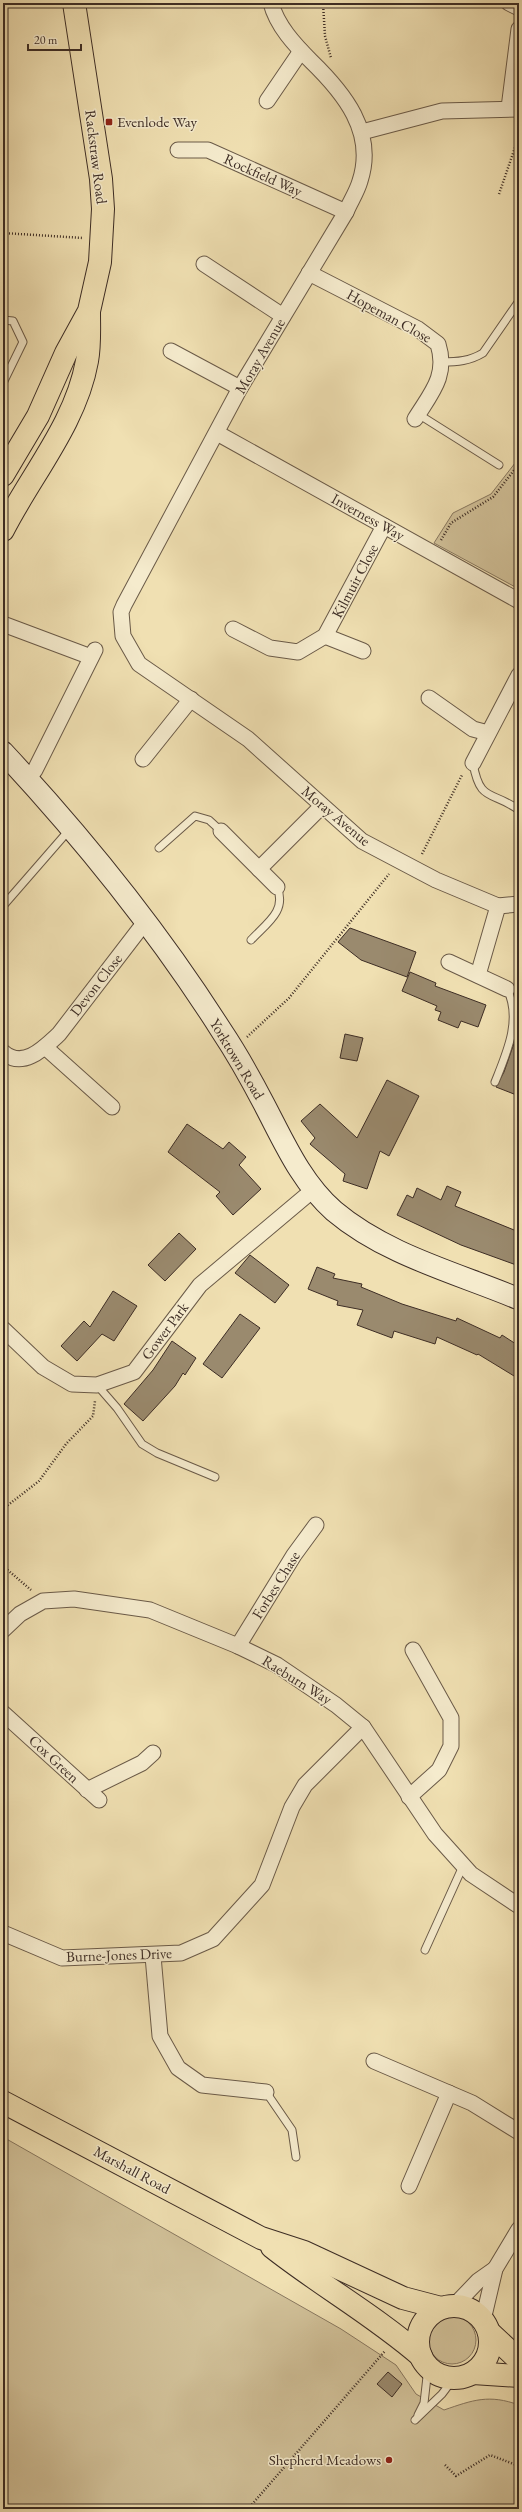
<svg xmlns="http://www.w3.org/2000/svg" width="522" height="2512" viewBox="0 0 522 2512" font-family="'EB Garamond',serif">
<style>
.green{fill:#d2c29a;stroke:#887860}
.building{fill:#9a8a6e;stroke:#3d2d25}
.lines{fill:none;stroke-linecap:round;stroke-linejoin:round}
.lane-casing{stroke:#6a5a48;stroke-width:9}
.street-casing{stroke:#6a5a48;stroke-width:17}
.secondary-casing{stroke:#3d2d25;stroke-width:23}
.primary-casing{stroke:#3d2d25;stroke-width:24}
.path{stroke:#3d2d25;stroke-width:2.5;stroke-dasharray:1 2;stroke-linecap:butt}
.lane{stroke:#f5ebcd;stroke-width:7}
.street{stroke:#f5ebcd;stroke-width:15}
.secondary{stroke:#f5ebcd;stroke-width:21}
.primary{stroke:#f0e0b2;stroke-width:22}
.poi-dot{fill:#8f2418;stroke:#f5ebcd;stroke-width:1.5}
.labels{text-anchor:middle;stroke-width:3;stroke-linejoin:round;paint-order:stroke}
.poi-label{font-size:15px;fill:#3d2d25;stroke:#f5ebcd;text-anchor:start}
.street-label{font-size:15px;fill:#3d2d25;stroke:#f5ebcd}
</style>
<rect width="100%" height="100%" fill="#f0e0b2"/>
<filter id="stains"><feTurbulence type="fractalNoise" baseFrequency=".005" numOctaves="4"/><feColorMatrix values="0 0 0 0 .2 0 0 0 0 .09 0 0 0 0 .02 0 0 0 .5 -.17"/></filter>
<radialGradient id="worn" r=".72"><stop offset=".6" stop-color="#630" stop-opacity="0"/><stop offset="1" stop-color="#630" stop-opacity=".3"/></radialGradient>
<g class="green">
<polygon points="519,458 519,589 434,543 453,513 491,494"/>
<path d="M3,2137l338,192 55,36 20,29 28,16c29,-10 45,-16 75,-5v104h-516z"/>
<circle cx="452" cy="2340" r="24"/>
</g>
<g class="building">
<polygon points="350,928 416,952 407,977 361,960 338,942"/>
<polygon points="410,972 436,983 435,986 486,1005 478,1027 461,1021 458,1028 438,1020 441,1012 435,1010 437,1006 402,991"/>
<polygon points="519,1029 519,1096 496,1087 504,1072"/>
<polygon points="345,1034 363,1038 357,1061 340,1058"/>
<polygon points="387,1080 419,1096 389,1156 380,1151 367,1189 343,1181 345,1174 310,1144 315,1138 301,1121 320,1104 357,1138"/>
<polygon points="187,1124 223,1149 229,1142 246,1157 239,1165 261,1189 233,1215 216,1196 220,1192 168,1152"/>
<polygon points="447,1186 461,1192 455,1206 519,1232 519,1266 461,1245 397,1215 407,1195 413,1198 417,1188 441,1200"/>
<polygon points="179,1233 196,1249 165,1281 148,1265"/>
<polygon points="250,1255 289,1285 275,1303 235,1273"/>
<polygon points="317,1267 335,1274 333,1278 362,1284 361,1287 402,1304 456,1321 457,1318 500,1338 502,1335 519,1346 519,1379 478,1354 477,1355 437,1337 435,1344 394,1331 392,1338 357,1325 363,1310 337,1305 338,1301 308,1289"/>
<polygon points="113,1291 137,1306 114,1341 102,1334 77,1361 61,1346 84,1321 90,1327"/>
<polygon points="240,1314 260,1328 222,1378 203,1364"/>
<polygon points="172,1341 196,1358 185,1375 183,1373 175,1386 143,1421 124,1404 153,1370"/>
<polygon points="388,2372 402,2384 392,2397 377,2384"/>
</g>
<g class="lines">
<g class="lane-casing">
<g id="lane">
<polyline points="3,320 13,321 23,342 3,383"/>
<path d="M442,362c15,0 28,-1 41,-9l36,-52"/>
<polyline points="418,414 499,465"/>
<path d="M473,763c7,40 18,27 46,47"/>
<polyline points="159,848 195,816 209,820 221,831"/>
<polyline points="3,906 70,829"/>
<path d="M251,940c16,-17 36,-29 26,-53"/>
<path d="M495,1082c12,-30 27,-63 12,-93"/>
<polyline points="97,1385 117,1408 142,1444 157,1453 215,1477"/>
<polyline points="425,1950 463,1866"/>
<polyline points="266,2092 292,2130 296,2157"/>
<polyline points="418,2415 424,2403 428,2368"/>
<polyline points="415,2420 442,2394 454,2378"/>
</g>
</g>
<g class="street-casing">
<g id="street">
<path d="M271,3c6,23 24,42 40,58 33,32 65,71 49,120 -3,11 -10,21 -14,31l-106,176 -116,217 -3,7 2,24 16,28 109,75 114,102 74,39 62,26 21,-2"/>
<polyline points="509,3 519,8"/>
<polyline points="267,101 301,51"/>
<polyline points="509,108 519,29"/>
<polyline points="362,132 442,111 519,109"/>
<polyline points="178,150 208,150 346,212"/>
<polyline points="204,264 283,316"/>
<path d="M309,273l109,56 20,15c10,32 -7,49 -23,75"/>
<polyline points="171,351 240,388"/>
<polyline points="217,433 519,601"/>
<polyline points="3,624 91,657"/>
<polyline points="233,629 270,648 298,652 325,636 384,526"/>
<polyline points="325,636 363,651"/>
<polyline points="429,698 473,729 488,733"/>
<polyline points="143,759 191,699"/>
<polyline points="473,763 519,675"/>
<polyline points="28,779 35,770 95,650"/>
<polyline points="221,831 277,887"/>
<polyline points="259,869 322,806"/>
<polyline points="449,962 507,989"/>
<polyline points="478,975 498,906"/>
<polyline points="45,1047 112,1107"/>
<path d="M3,1052c20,18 41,-4 56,-18l86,-112"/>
<polyline points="3,1329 43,1367 72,1384 97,1385 134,1372 200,1285 313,1190"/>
<polyline points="3,1630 20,1614 43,1601 74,1599 150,1610 238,1646 277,1665 336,1705 363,1727 435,1834 471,1874 519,1906"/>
<polyline points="238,1646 294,1555 316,1525"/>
<polyline points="3,1713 99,1800"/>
<polyline points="87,1790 142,1763 153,1753"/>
<polyline points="409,1797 439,1770 451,1746 451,1718 413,1650"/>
<polyline points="3,1933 62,1958 181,1953 213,1939 262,1885 292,1807 305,1785 363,1727"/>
<polyline points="153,1956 160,2036 178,2068 202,2085 266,2092"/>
<polyline points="374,2061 472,2103 519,2132"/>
<polyline points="409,2186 449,2093"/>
<polyline points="454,2306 478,2281 495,2269"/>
<polyline points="483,2320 495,2269 519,2229"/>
</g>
</g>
<g class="secondary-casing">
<path id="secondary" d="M3,752c80,86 155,179 218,278 16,24 30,49 43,74 20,38 37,78 70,107 52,44 123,62 185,88"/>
</g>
<g class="primary-casing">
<g id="primary">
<polyline points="3,475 38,416 66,353 89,311 100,262 103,209 101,179 74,3"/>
<path d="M3,530c28,-55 73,-107 84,-169 3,-16 2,-32 2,-48"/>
<polyline points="3,2102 261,2238 304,2252 403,2298 441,2308"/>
<path d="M272,2247c48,38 102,68 149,109"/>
<circle cx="454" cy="2342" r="36"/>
<polyline points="489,2332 519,2360"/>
<polyline points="473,2373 519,2376"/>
</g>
</g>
<g class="path">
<polyline points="323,3 325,36 331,58"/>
<polyline points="499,194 519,136"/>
<polyline points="3,233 83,238"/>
<polyline points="441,540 451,523 493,497 519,464"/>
<polyline points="422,854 462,775"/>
<polyline points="247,1037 289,998 389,874"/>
<polyline points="3,1509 39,1481 66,1444 93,1416 95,1401"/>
<polyline points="3,1566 31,1590"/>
<polyline points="445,2465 456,2476 490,2455 519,2466"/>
<polyline points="248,2509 385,2351"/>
</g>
<use href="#lane" class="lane"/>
<use href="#street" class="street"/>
<use href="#secondary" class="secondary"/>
<use href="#primary" class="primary"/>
</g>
<g class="poi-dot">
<rect x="105" y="118" width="8" height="8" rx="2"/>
<circle cx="389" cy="2460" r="4"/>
</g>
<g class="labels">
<g class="poi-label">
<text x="117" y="127">Evenlode Way</text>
<text x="381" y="2465" text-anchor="end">Shepherd Meadows</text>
</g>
<g class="street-label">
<text transform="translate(96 157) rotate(83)" y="5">Rackstraw Road</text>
<text transform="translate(263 175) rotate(24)" y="5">Rockfield Way</text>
<text transform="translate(389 316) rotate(29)" y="5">Hopeman Close</text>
<text transform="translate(260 356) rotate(-60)" y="5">Moray Avenue</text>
<text transform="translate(368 517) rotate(29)" y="5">Inverness Way</text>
<text transform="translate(355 581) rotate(-62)" y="5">Kilmuir Close</text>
<text transform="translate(336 816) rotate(40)" y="5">Moray Avenue</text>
<text transform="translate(96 985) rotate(-52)" y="5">Devon Close</text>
<text transform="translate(237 1059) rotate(59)" y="5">Yorktown Road</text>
<text transform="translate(165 1331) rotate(-53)" y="5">Gower Park</text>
<text transform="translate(276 1585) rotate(-58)" y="5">Forbes Chase</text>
<text transform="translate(297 1680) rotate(32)" y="5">Raeburn Way</text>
<text transform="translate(54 1759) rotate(43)" y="5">Cox Green</text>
<text transform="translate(119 1955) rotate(-2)" y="5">Burne-Jones Drive</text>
<text transform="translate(132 2170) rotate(28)" y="5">Marshall Road</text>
</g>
</g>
<rect width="522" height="2512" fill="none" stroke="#f0e0b2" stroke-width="16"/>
<rect x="4" y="4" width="514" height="2504" fill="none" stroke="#3d2d25" stroke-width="2"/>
<rect x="8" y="8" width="506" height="2496" fill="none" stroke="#3d2d25"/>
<path d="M28 44v6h53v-6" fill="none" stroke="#3d2d25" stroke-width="2"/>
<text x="34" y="44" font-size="12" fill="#3d2d25" stroke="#f5ebcd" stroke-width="3" paint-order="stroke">20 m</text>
<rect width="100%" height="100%" filter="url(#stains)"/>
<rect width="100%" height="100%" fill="url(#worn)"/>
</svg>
